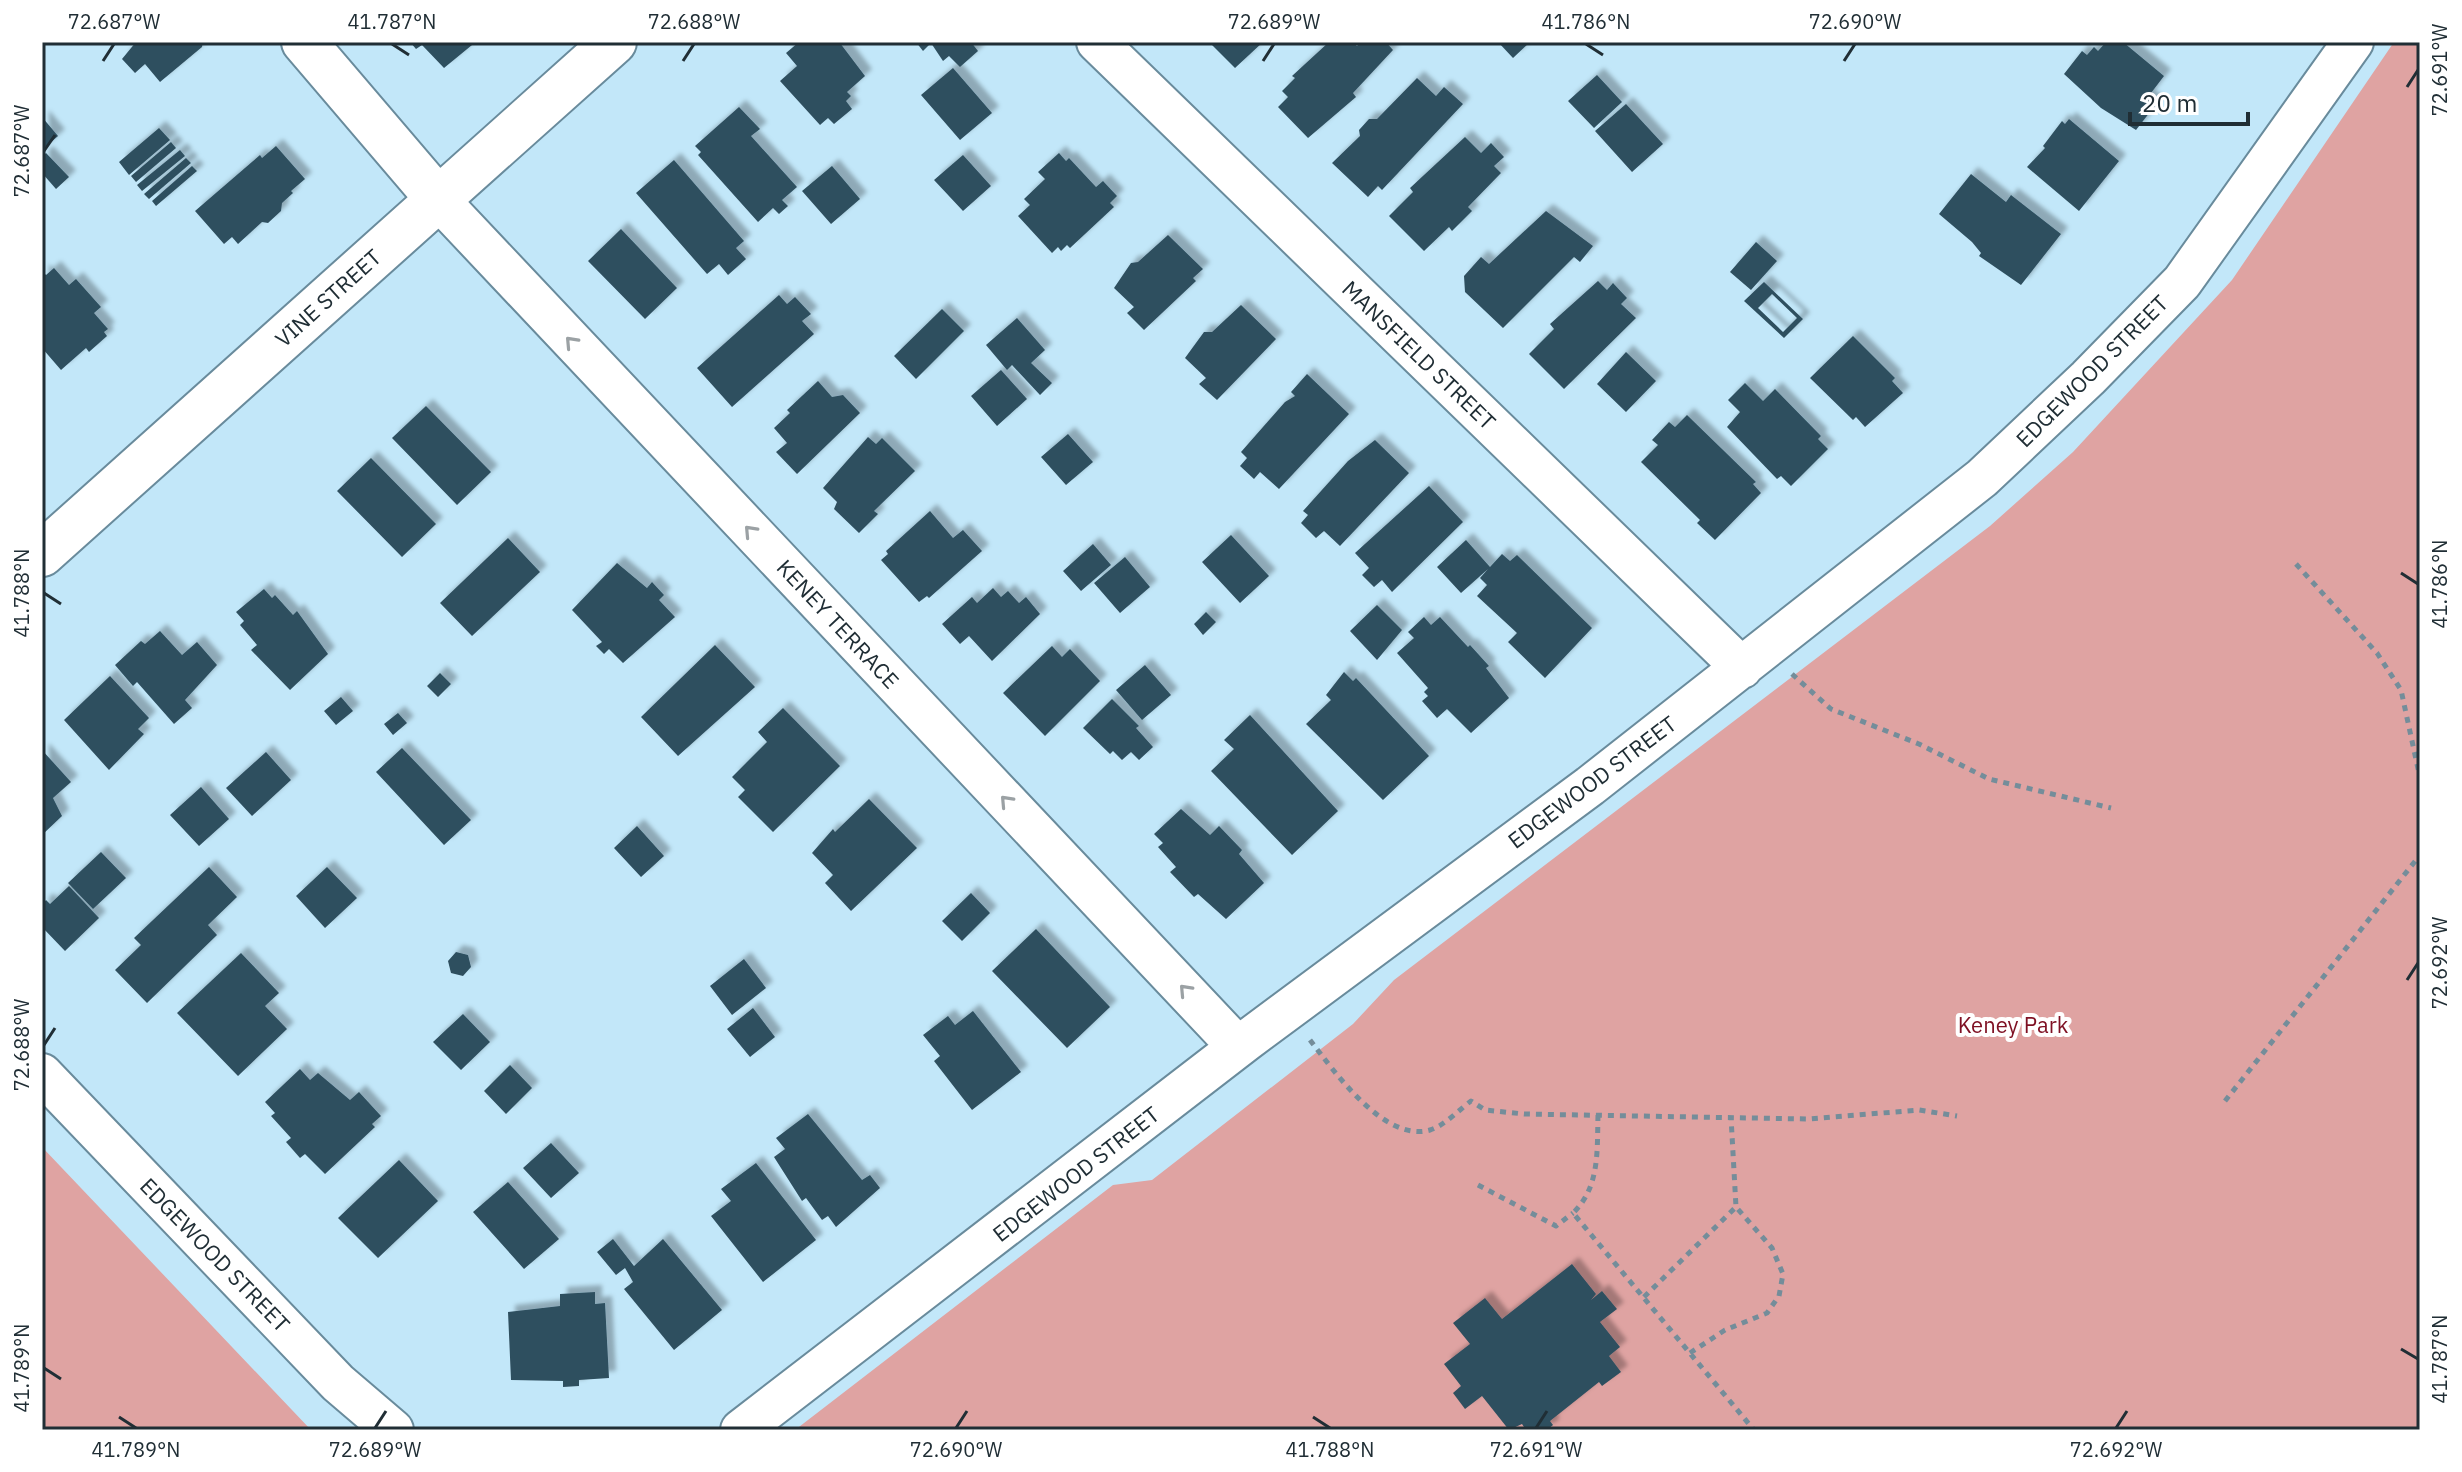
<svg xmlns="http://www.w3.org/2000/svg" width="2462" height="1472" font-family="'IBM Plex Sans',sans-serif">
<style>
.green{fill:#dfa3a2}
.building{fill:#2f4f5f;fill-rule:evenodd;filter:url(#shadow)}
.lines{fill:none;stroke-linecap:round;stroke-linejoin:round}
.minor-casing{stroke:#698b9c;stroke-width:44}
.tertiary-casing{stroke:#698b9c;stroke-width:48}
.path{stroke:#748d9a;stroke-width:5;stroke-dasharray:6 6;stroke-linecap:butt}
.minor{stroke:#fff;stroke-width:40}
.tertiary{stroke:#fff;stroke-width:44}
.oneway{stroke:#9ba1a4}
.ticks{fill:none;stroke:#202e35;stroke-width:3}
.labels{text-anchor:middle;stroke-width:8;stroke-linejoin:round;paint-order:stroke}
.street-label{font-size:22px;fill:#202e35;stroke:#fff}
.park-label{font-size:22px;fill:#7e1023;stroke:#fff}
.neatline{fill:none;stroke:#202e35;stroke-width:3}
.ticks-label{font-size:20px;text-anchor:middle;fill:#202e35}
</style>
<defs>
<filter id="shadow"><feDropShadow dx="7" dy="-7" stdDeviation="2" flood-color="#0004"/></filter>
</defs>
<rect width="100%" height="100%" fill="#c2e7f9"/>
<path class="green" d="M2394,42H2420V1430H795L1113,1185L1152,1180L1353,1024L1394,980L1990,526L2073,452L2232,280Z
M42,1147L311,1430H42Z"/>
<path class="building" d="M136,42H203L202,47L160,82L145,64L135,73L122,59Z
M410,42H469L472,45L444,68L422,45L416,49Z
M799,42L840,43L865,76L847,92L851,96L846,101L852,109L834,124L828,118L820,125L780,81L797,66L786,53Z
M916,42H971L978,51L960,67L949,56L943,61L931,43L923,51Z
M1209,42H1263L1235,68Z
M1329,42H1352L1357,46L1361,42H1386L1393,50L1353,93L1356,97L1308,138L1278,107L1288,97L1282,91L1295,78L1292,76Z
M1498,42H1530L1513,58Z
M2106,42H2123L2164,76L2148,97L2157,103L2136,130L2101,108L2064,74L2082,51L2087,55L2094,47L2098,51Z
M953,68L992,113L960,140L921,95Z
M1597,75L1622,102L1594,128L1568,101Z
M1417,78L1436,96L1444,87L1463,104L1382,190L1378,186L1368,197L1332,163L1360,136L1359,130L1369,119H1377Z
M1626,104L1663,144L1632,172L1595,131Z
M739,107L760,129L751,136L797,187L782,200L788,206L779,214L773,208L758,222L698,155L701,152L695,146Z
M42,117L58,136L42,150Z
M2069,119L2119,161L2079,211L2027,167L2045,148L2043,146L2062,121L2065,124Z
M159,128L170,140L129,175L119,162Z
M1465,137L1481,153L1491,143L1504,157L1494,166L1501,173L1468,207L1472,211L1452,231L1449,227L1424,251L1389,216L1413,192L1410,188Z
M171,142L176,148L136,182L131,176Z
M276,146L305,179L291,191L293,193L282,203L281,211L268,223L262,222L238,244L232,237L224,244L195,211L260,155L262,158Z
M180,150L185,156L142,191L137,185Z
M46,153L69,177L56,189L42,173V157Z
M1059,153L1066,161L1069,158L1096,187L1103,181L1117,196L1110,203L1114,207L1070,248L1067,245L1061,251L1058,247L1052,253L1018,216L1030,205L1024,199L1045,179L1038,172Z
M963,155L991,186L963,211L934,180Z
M186,158L191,163L149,199L144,194Z
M674,160L744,241L736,248L746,259L728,275L719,264L707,274L636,193Z
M192,166L197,171L156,206L152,201Z
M832,166L860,199L831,224L802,191Z
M1971,174L2006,202L2011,195L2061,234L2021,285L1979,256L1981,253L1972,242L1939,214Z
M1546,211L1593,246L1580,262L1574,257L1503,328L1465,292L1464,276L1481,257L1489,264Z
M621,229L677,288L645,319L588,261Z
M1168,235L1203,269L1193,278L1196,281L1144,330L1127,313L1134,307L1114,288L1131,263L1138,262Z
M1756,242L1777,261L1751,290L1730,272Z
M54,268L69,285L76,279L101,307L94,313L108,329L104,332L107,336L89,352L86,348L61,370L42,348V271L46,275Z
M1598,281L1607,290L1613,283L1627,298L1621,304L1636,318L1564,389L1529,354L1554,329L1550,324Z
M1764,282L1803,319L1784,338L1744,301ZM1772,294L1797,318L1783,332L1758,308Z
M779,295L787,304L795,297L811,314L802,321L814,334L732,407L697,368Z
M1241,305L1276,339L1217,400L1199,384L1206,378L1185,358L1204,332H1212Z
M942,309L964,331L916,379L894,356Z
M1017,318L1045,350L1031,363L1052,383L1040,395L1012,365L1007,370L986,345Z
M1853,336L1895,378L1892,381L1903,393L1865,427L1856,417L1853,420L1810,378Z
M1626,352L1656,381L1626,412L1597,384Z
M1001,370L1027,399L997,426L971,396Z
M1307,374L1349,414L1279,489L1260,472L1254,479L1240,466L1247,458L1241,452L1285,402L1295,396L1291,392Z
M818,381L832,397L843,395L860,413L797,474L776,452L787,443L774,428L790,413L787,410Z
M1745,383L1763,401L1775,389L1821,436L1818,439L1828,449L1791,486L1781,476L1777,479L1727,427L1740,412L1728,400Z
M426,406L491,472L457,505L392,438Z
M1687,415L1756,482L1753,484L1761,493L1715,540L1697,523L1700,520L1641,462L1658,445L1652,440L1669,422L1675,427Z
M1068,434L1093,462L1066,485L1041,457Z
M868,437L876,444L882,438L915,471L874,511L878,514L859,533L834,509L837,502L823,488Z
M1375,440L1409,473L1340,546L1324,531L1316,538L1301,523L1308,515L1303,511L1348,461Z
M371,458L436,524L402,557L337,491Z
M1429,486L1463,522L1392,592L1382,580L1374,587L1362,575L1369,568L1355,553Z
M930,511L953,538L963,530L982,551L929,598L927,596L919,602L881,560L888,554L886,551Z
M1231,535L1269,576L1240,603L1202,562Z
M508,538L540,572L472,636L440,603Z
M1466,540L1490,567L1502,554L1510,561L1517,555L1592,628L1545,678L1508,642L1517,633L1477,596L1487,585L1480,578L1488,569L1461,593L1437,567Z
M1093,544L1111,565L1081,591L1063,571Z
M1125,557L1150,587L1120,613L1094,583Z
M617,563L647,588L652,582L664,595L659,600L675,617L623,663L609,649L604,654L596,646L602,642L572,610Z
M993,588L1001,597L1008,591L1019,603L1026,597L1040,614L992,661L969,636L960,644L942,624L972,597L977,603Z
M264,589L272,598L275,595L293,615L297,611L328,654L290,690L251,650L257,645L240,625L244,621L236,612Z
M1377,605L1402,630L1377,660L1350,631Z
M1206,612L1216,622L1203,635L1194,624Z
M1424,617L1431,625L1440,617L1468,647L1470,645L1489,666L1486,668L1509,698L1471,733L1447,709L1437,718L1422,701L1428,696L1424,692L1428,688L1397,653L1414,638L1408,632Z
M160,631L182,655L197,642L217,665L185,700L192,708L174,724L137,682L133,686L115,665L141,641L145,644Z
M715,645L755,687L678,756L641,717Z
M1052,646L1062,657L1070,649L1100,681L1045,736L1003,693Z
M1145,665L1171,695L1142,720L1116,690Z
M1344,672L1353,681L1356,678L1429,756L1383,800L1306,724L1331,700L1326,695Z
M440,673L451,684L438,697L427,686Z
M110,676L149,718L138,729L144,734L109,770L64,720Z
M341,697L353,711L336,725L324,711Z
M1112,699L1139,726L1136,728L1153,747L1139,760L1131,752L1122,760L1113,751L1110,754L1083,728Z
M783,708L840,766L773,832L738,797L745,790L732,777L767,742L758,732Z
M398,713L407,723L393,735L384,724Z
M1250,715L1338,811L1292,855L1211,771L1234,749L1224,740Z
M402,748L471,820L444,845L376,772Z
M42,750L71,782L53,798L62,816L42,835Z
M266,752L291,780L252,816L226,788Z
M201,787L229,819L199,846L170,815Z
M869,799L917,848L851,911L825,883L833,875L812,853L833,829L835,832Z
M1181,809L1210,835L1219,826L1242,850L1239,854L1264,883L1226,919L1198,894L1194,897L1170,872L1176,867L1158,847L1163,843L1154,834Z
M637,826L664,856L641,877L614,848Z
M101,852L126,878L93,909L68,883Z
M209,867L237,897L208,925L217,935L147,1003L115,970L141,945L134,938Z
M327,867L357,898L325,928L296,896Z
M69,886L99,918L65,951L42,927V905L46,900L50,904Z
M971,893L990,913L962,941L942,921Z
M1036,929L1110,1007L1067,1048L992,971Z
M456,952L468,955L471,967L463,976L451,973L448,961Z
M241,953L279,993L265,1006L287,1029L238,1076L177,1013Z
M744,959L766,988L732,1015L710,986Z
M753,1008L775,1037L750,1057L727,1029Z
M973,1011L1021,1072L972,1110L934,1061L940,1056L923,1035L948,1016L955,1025Z
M463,1014L490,1042L461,1070L433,1042Z
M510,1065L532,1088L506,1114L484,1091Z
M300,1069L310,1080L318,1073L350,1100L359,1092L381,1116L372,1124L375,1127L325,1174L305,1154L300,1158L286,1142L291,1138L271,1116L275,1113L265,1102Z
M808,1114L862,1180L870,1175L880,1188L836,1227L828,1216L822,1220L806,1198L802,1201L774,1157L785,1149L776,1138Z
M551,1143L579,1173L551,1198L523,1168Z
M399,1160L438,1201L378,1258L338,1218Z
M756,1163L816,1240L763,1282L711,1216L731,1201L721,1189Z
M508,1182L559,1239L524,1269L473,1212Z
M613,1239L634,1266L663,1239L722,1310L674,1350L624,1289L633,1282L625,1268L616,1275L597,1252Z
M1572,1264L1596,1294L1591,1300L1602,1291L1617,1309L1600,1322L1620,1347L1609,1356L1621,1372L1602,1386L1599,1382L1550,1421L1553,1425L1547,1430H1526L1522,1424L1509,1430L1482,1396L1465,1409L1453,1393L1461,1386L1444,1364L1470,1344L1453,1323L1485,1298L1502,1319Z
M595,1292V1304L605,1303L609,1378L579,1380V1386L563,1387V1381L511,1380L508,1312L560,1306V1294Z"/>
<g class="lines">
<g class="minor-casing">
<path id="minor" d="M1097,42L1742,668
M438,199L1238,1047
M42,1074L338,1383L393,1430
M741,1430L1246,1041L1590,786L1982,478L2088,378L2182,282L2353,42"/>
</g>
<g class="tertiary-casing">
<path id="tertiary" d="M304,42L438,199
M42,554L614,42"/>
</g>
<path class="path" d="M2296,564L2377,653L2401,690L2420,778
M1792,674L1831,709L1919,744L1989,779L2111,808
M1310,1040C1334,1071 1384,1143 1430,1130C1444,1126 1460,1109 1471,1101L1485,1110L1524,1114L1808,1119L1919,1110L1957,1116
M2225,1101L2420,855
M1598,1115C1597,1151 1600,1187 1573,1213L1754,1430
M1478,1185L1556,1226L1573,1213
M1644,1297L1736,1207
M1690,1353L1725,1330L1767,1313L1779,1296L1783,1274L1772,1248L1736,1207L1731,1117"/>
<use href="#minor" class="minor"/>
<use href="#tertiary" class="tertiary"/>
</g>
<defs><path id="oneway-chevron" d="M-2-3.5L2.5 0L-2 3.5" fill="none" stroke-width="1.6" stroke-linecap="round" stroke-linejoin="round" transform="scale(2)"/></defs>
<g class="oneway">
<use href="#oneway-chevron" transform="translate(571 342) rotate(-133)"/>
<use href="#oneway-chevron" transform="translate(750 531) rotate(-133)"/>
<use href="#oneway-chevron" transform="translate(1006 801) rotate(-133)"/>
<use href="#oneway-chevron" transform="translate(1185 990) rotate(-133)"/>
</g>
<path class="ticks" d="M392,44L409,55M1586,44L1603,55M103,61L114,44M683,61L694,44M1263,61L1274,44M1844,61L1855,44M2407,87L2418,70M44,151L55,135M2401,573L2418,584M44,593L61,604M2407,980L2418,963M44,1045L55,1028M2401,1349L2418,1359M44,1368L61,1379M119,1417L136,1428M1313,1417L1330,1428M375,1428L386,1411M956,1428L967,1411M1536,1428L1547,1411M2116,1428L2127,1411"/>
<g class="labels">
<g class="street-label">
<text transform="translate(328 298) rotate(-42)" y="8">VINE STREET</text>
<text transform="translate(1419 355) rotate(44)" y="8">MANSFIELD STREET</text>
<text transform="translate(2092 371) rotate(-45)" y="8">EDGEWOOD STREET</text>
<text transform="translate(838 624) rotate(47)" y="8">KENEY TERRACE</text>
<text transform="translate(1592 782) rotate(-37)" y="8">EDGEWOOD STREET</text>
<text transform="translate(1076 1174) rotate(-38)" y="8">EDGEWOOD STREET</text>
<text transform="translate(215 1255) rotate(46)" y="8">EDGEWOOD STREET</text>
</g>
<g class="park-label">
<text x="2013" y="1033">Keney Park</text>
</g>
</g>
<rect width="2462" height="1472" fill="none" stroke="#ffffff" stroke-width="88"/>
<path d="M2130 112v12h118v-12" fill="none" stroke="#202e35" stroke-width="4"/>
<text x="2142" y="112" font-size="24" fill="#202e35" stroke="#ffffff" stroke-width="6" paint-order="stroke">20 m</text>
<rect x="44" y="44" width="2374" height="1384" class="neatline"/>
<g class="ticks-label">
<text x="114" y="29">72.687°W</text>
<text x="392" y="29">41.787°N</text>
<text x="694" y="29">72.688°W</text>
<text x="1274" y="29">72.689°W</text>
<text x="1586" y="29">41.786°N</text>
<text x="1855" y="29">72.690°W</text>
<text transform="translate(2440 70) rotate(-90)" y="7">72.691°W</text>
<text transform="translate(22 151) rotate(-90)" y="7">72.687°W</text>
<text transform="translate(2440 584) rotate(-90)" y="7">41.786°N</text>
<text transform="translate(22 593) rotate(-90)" y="7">41.788°N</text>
<text transform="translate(2440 963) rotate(-90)" y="7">72.692°W</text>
<text transform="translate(22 1045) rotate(-90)" y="7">72.688°W</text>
<text transform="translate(2440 1359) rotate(-90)" y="7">41.787°N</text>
<text transform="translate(22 1368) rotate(-90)" y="7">41.789°N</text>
<text x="136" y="1457">41.789°N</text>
<text x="375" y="1457">72.689°W</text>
<text x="956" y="1457">72.690°W</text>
<text x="1330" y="1457">41.788°N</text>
<text x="1536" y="1457">72.691°W</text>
<text x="2116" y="1457">72.692°W</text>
</g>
</svg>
